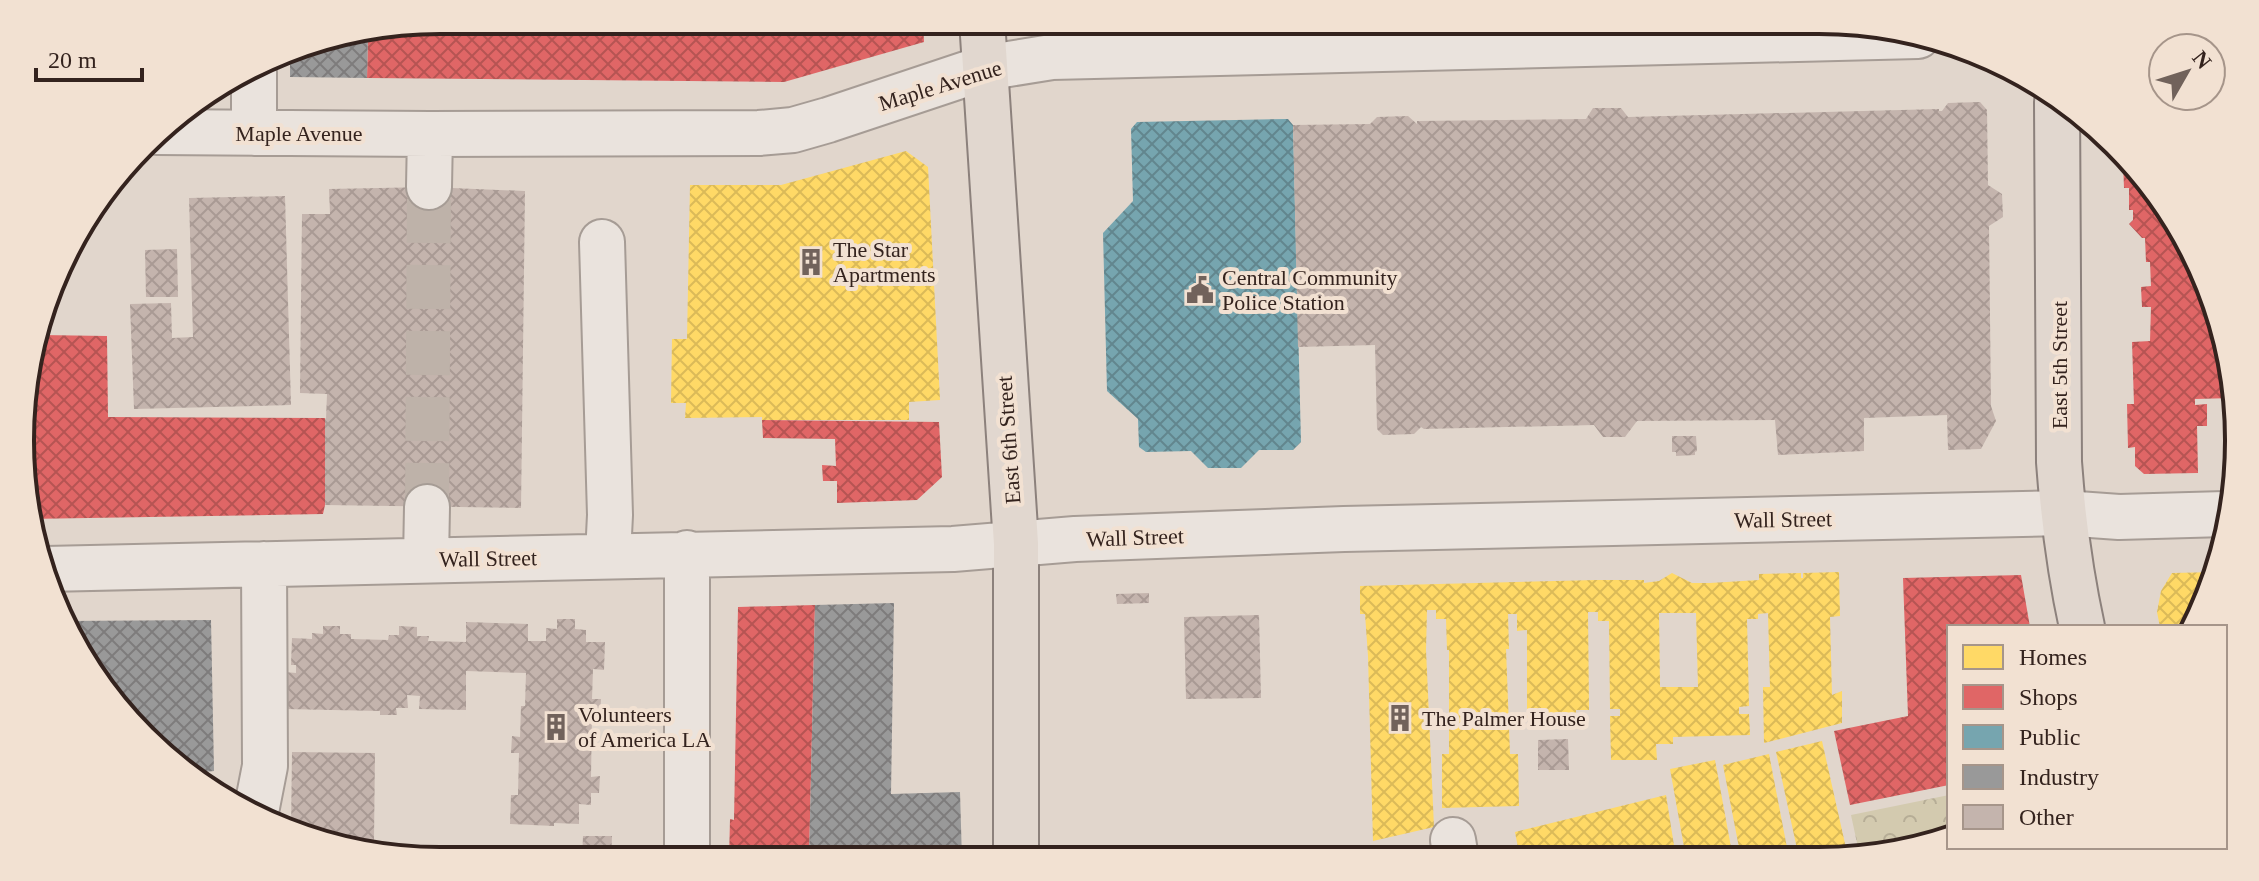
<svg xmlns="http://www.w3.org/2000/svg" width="2259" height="881" font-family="Georgia,serif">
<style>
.forest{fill:url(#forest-crowns)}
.homes{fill:url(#homes-cross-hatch);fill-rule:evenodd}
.shops{fill:url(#shops-cross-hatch)}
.public{fill:url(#public-cross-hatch)}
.industry{fill:url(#industry-cross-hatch)}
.building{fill:url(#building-cross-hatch)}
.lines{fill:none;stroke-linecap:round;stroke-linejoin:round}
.minor-tunnel{stroke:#beb2a9;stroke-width:44;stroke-dasharray:44 22;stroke-linecap:butt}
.minor-casing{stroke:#a69c95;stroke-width:48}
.major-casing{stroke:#8c817c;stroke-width:48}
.minor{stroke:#eae3dd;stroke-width:44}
.major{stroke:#e1d7cf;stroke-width:44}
.labels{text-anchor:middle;stroke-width:8;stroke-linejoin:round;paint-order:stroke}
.street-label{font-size:22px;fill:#34231e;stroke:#f2e1d2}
.poi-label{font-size:22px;fill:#34231e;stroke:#f2e1d2;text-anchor:start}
.rim{fill:none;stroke:#34231e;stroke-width:4}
</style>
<defs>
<pattern id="forest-crowns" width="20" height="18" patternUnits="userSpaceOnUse" patternTransform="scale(2)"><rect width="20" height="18" fill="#d3caaf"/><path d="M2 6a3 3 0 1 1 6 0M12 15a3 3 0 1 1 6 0" fill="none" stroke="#b6ad96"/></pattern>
<pattern id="homes-cross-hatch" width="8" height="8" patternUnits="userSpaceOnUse" patternTransform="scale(2)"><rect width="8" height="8" fill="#ffd966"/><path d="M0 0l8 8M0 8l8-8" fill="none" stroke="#dbba58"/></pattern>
<pattern id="shops-cross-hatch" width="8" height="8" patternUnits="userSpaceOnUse" patternTransform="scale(2)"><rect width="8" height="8" fill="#e06666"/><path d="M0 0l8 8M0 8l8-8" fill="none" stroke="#b65453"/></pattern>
<pattern id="public-cross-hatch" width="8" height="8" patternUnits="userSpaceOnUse" patternTransform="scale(2)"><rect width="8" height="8" fill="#76a5af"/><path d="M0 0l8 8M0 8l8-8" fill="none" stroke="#62868e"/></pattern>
<pattern id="industry-cross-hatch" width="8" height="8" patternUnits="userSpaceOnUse" patternTransform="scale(2)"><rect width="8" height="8" fill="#999"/><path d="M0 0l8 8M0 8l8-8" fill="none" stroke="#7e7c7c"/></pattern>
<pattern id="building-cross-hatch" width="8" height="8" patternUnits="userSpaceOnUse" patternTransform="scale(2)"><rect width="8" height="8" fill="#c4b4ad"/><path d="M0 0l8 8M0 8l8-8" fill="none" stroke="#a99a94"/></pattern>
</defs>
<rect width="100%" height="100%" fill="#e1d6cc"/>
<path class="forest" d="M1949,795V837L1874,857H1860L1851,815Z"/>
<path class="homes" d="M906,151L928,167L940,400L909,402V420H762V417L685,418L686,403H671L672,339H687L690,185H781Z
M1839,572L1840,616L1830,617L1832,695L1842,691V723L1764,743L1763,687H1770L1768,613L1758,614V619H1747L1749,706L1739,707V714H1749L1750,735L1673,737V744H1656L1657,760H1611L1610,716H1620V709H1610L1609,621H1598V612H1588L1589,710H1576V722L1554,723V718H1527V630L1517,631V614H1508L1509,649H1506L1510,754H1518L1519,806L1442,808V754H1449V650H1447L1446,619H1436V610H1427L1426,650L1434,827L1373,841L1368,656L1365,614H1360V586L1596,580H1644V583L1659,581L1672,573L1692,583H1710L1759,580V574L1801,573V578H1803V573ZM1659,613H1696L1698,687H1660Z
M2217,572L2191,627H2160L2157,612L2161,591L2172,573Z
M1822,741L1848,857L1799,858L1776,752Z
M1769,754L1789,858H1741L1723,765Z
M1715,760L1733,858H1686L1670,769Z
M1666,795L1676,858H1520L1515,832Z"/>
<path class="shops" d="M441,20H923L924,42L784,82L367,78L368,32Z
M2123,161L2195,254L2234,398L2195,399V405L2207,404V426H2197L2198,473L2144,474L2135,466V447L2128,448L2127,404H2134L2132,342L2150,341L2151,307H2142L2141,287L2151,286L2150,262H2146L2145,238H2142L2129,224L2133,220V210H2129V188H2124Z
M41,335L107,336L108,417L325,418V505L323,514L28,519L24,385Z
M762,420L939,422L942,477L917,500L837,503V481H823L822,465L836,466L835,439L763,438Z
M2021,575L2030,627H1949V785L1850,805L1834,731L1908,716L1903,578Z
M815,605L809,860H729L730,819L734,820L738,607Z"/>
<path class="public" d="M1288,119L1293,125L1301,442L1293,450H1259L1241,468H1208L1191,451L1146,452L1139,447L1138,419L1107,391L1103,233L1133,201L1131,129L1137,122Z"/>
<path class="industry" d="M368,32L367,78L290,77V51L305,42Z
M894,603L891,794L960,792L962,860H809L815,605Z
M211,620L214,771L185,774L77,651L65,621Z"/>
<path class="building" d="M1980,102L1987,110L1988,185L2002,194L2003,217L1989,226L1991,406L1996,421L1981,449L1948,450L1947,415L1864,418V451L1778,455L1775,420L1637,421L1625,437H1603L1594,425L1424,429L1421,427L1414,434L1383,435L1377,429L1375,345L1298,347L1293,125L1370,124L1377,117L1408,116L1417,124V121L1586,119L1593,108H1621L1628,117L1939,109V111H1942L1948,103Z
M429,187L525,191L521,508L325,505V418L326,419L327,394L300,393L302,214H330L329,189Z
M285,196L291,405L134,409L130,304L171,303L172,338L193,337L189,198Z
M177,249L178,297H146L145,250Z
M1672,436H1696L1697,451L1695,452V455L1676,456V452H1672Z
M1149,593V603L1117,604L1116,594Z
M1259,615L1261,698L1186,699L1184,617Z
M557,619H575V629L586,630V642H605L604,670L593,669L592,699H601L600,717L592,716L591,777L600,776L599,793H591V805L579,804V824L554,823V826L510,824L511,795H518L519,753H511L512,736L520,737L521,706H525L526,673L466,671V710L419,709L420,696L407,695L408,708H396L397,715H380V711L284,709L285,672L296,673V665H291L292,638L312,639V633L323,634V626H340V634H351V639L388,640L389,635H399V626L417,627V636H429L428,641L466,642V622L528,624V641H546V628L557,629Z
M1568,739L1569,770H1538V740Z
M292,752L375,753L374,840L336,839V844L306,839L291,831Z
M583,836H612L611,861H582Z"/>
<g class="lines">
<path class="minor-tunnel" d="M427,507L429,187"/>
<g class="minor-casing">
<path id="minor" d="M157,132L430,134L759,133L793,130L828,120L984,68L1052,57L1918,36
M254,133V72
M429,187L430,134
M602,242L610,515L608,555
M426,560L427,507
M46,569L953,549L1075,539L1344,529L2063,513L2119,517L2225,514
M256,812L265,766L264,564
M1453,840L1456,858
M687,860V553"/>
</g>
<g class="major-casing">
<path id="major" d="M982,20L1016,544V860
M2057,102L2059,462C2063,517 2070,572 2082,627"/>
</g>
<use href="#minor" class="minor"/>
<use href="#major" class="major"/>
</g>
<defs>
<g id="building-bare" transform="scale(2.16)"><path d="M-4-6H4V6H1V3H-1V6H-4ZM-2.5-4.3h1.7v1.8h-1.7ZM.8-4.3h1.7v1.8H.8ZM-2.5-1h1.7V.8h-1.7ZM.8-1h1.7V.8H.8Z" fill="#71625b" stroke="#f2e1d2" stroke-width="2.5" paint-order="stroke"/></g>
<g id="civic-bare" transform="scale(2.16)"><path d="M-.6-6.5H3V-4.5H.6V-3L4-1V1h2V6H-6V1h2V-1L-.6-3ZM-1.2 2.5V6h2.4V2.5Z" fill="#71625b" stroke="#f2e1d2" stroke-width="2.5" paint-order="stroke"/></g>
</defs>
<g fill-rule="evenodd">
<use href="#building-bare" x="811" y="262"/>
<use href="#civic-bare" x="1200" y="290"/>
<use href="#building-bare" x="1400" y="718"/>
<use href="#building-bare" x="556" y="727"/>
</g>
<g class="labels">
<g class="street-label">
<text transform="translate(940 85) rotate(-17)" y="8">Maple Avenue</text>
<text x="299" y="141">Maple Avenue</text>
<text transform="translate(2059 365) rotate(-90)" y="8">East 5th Street</text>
<text transform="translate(1008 440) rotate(-94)" y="8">East 6th Street</text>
<text transform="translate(1783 519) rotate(-1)" y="8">Wall Street</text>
<text transform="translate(1135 537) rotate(-2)" y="8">Wall Street</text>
<text transform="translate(488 558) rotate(-1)" y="8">Wall Street</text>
</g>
<g class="poi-label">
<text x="833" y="257">The Star<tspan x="833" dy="25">Apartments</tspan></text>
<text x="1222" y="285">Central Community<tspan x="1222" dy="25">Police Station</tspan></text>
<text x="578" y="722">Volunteers<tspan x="578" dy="25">of America LA</tspan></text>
<text x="1422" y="726">The Palmer House</text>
</g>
</g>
<path d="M0 0H2259V881H0ZM440 34H1819A406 406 0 0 1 2225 440V441A406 406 0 0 1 1819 847H440A406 406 0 0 1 34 441V440A406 406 0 0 1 440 34Z" fill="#f2e1d2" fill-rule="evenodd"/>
<path class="rim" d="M440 34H1819A406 406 0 0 1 2225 440V441A406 406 0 0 1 1819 847H440A406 406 0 0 1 34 441V440A406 406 0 0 1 440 34Z"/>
<rect x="1947" y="625" width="280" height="224" fill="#f2e1d2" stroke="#a6958a" stroke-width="2"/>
<rect x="1963" y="645" width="40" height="24" fill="#ffd966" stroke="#a6958a" stroke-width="2"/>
<text x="2019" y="665" font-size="24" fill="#34231e">Homes</text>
<rect x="1963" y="685" width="40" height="24" fill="#e06666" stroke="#a6958a" stroke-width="2"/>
<text x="2019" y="705" font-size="24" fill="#34231e">Shops</text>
<rect x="1963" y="725" width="40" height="24" fill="#76a5af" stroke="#a6958a" stroke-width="2"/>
<text x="2019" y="745" font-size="24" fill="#34231e">Public</text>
<rect x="1963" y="765" width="40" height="24" fill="#999999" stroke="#a6958a" stroke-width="2"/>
<text x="2019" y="785" font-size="24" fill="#34231e">Industry</text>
<rect x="1963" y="805" width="40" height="24" fill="#c4b4ad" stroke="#a6958a" stroke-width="2"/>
<text x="2019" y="825" font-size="24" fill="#34231e">Other</text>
<g transform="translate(2187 72) rotate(51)"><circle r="38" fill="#f2e1d2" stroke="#a6958a" stroke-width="2"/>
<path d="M0-6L14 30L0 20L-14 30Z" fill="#71625b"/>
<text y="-12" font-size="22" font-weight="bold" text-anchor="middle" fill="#34231e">N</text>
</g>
<path d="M36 68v12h106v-12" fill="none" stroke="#34231e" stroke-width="4"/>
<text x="48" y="68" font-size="24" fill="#34231e" stroke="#f2e1d2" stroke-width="6" paint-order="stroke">20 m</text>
</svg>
